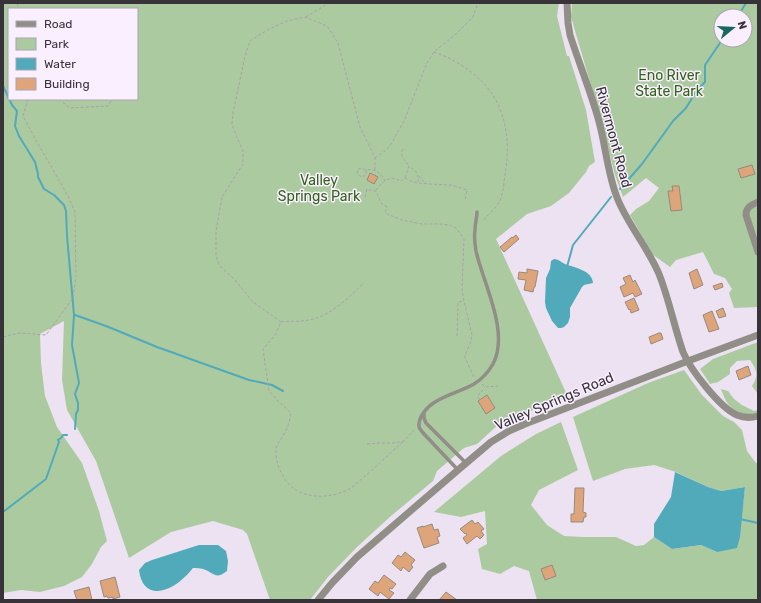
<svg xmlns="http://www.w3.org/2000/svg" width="761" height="603" font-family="Rubik,sans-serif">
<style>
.green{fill:#accaa0;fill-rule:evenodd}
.water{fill:#51aaba}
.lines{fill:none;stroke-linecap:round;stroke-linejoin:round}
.stream{stroke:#51aaba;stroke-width:2}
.building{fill:#dea57b;stroke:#97897f}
.path{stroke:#a8a1ac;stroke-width:1;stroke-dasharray:3 2;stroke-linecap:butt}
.lane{stroke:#908e87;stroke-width:3.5}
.street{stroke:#908e87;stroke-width:7}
.labels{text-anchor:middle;stroke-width:3;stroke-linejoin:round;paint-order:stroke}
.park-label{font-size:14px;fill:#326318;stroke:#f9effe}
.street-label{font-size:14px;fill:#373339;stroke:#f9effe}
</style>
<rect width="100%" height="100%" fill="#ece2f1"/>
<path class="green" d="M3,3H559L557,16L567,56H569L586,110L595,162L589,166L586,172L569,193L551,206L527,214L496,239L568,397L507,420L499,424L477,444L464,448L437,471L433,481L391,516L357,547L328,577L310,600H270L247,534L243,530L213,521L171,532L129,558L96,461L67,410L62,380L64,321L40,334L41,363L45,396L57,427L82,463L99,511L107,541L101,547L92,564L82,577L64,586L40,592L21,590L3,593ZM9,9H137V99H9Z
M572,3H758V307L734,308L729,293L732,289L725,278L714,274L703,252L676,260L670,267L652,254L630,215L636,209L649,201L659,188L646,178L623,197L615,175L602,123L571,17ZM721,16H745V40H721Z
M758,342V394L752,386C759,375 757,370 750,360L737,361L730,368V374L718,382L710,384L700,369L713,359Z
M684,370L702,395L723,416L734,422L742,430L747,451L756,463H758V600H537L529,571L514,566L500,574L482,569L478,549L487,544L485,511L461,517L434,512L501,456L536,434L561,422L578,470L539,490L531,505L547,525L564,536L583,537H616L636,546L644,545L654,537L672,549L701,545L717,552L743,505L745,487L721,491L708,487L676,472L654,465L625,469L593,481L573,417L648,383Z
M721,389L728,391L734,399L742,405L754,411L758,410V414C747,416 735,413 728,404C725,400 723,394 721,389Z"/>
<path class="water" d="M554,259C558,259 561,262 565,264C575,268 592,270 593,283L584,285L582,287L570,308V317L568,323L564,327L561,328H558L552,321L546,308L545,302L546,278L550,269L551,261Z
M675,472L708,487L721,491L745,487L740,537L737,548L717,552L701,545L672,549L654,537V524L671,497Z
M199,545H218L226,551L228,561L227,571C215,580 215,573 203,569C200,568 197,568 193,568C189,573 184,578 179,582C162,595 142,596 139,570L145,563L152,560Z"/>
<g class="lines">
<path class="stream" d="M738,16L746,3
M3,86L12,105L17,111L15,126L19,136L35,162L38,174V177L44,189L54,195L64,205L66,211L67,236L74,315L72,345L79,383L75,394L78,403V410L76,414L75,429
M620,189L642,164L673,121L686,108L697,90L705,82V65L722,40
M567,267L573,245L611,197
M75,315L106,326L157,347L249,380L272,385L283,391
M3,512L46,479L59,442L58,440L61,438L63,435H67
M740,519L758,523"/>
</g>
<path class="building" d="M752,165L755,174L741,178L738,169Z
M370,173L378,177L374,184L367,180Z
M672,186H679L682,210L671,211L668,191H673Z
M516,235L519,239L504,252L500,247L512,237V238Z
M527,269L538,271L535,287H534L533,292L524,290L526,280L518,279L519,272L527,273Z
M697,269L703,285L694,289L689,273Z
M630,275L633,282L635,280L642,294L635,297L633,293L624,297L620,287L626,284L623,278Z
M722,283L723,287L715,290L713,286Z
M634,298L639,310L631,313L630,309L629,310L625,302Z
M723,308L726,316L719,318L716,311Z
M712,311L719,329L709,332L703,315Z
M659,333H661L663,339L651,344L649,337Z
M748,366L751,375L739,380L736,371Z
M487,395L495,408L486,414L478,401Z
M575,488H584L583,512L586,513V517H584L583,522H571V514H574Z
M472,520L475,524L478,522L484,529L481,531L484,535L480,539L477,536L467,544L463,538L467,535L466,533L465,534L460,529Z
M432,524L434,530L438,529L440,536L437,537L439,543L424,548L417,528L423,526V527Z
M405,552L415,560L411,565L413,567L409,572L403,567L401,571L392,563L398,555L401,557Z
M552,565L556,576L545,580L541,569Z
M384,575L396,584L392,589L390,588L389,590L394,593L389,599L380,592L378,596L369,589L375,581L378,583Z
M115,577L120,597L113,599V597L108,598L107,596L104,597L100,581Z
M89,587L92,600H77L74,591Z
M446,592L457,600H439Z"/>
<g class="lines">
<path class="path" d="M17,3L19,9
M306,17L329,3
M434,52C441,55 448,57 454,61C497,84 512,120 506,168C504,178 504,191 500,201C496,208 488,215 482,221
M59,99L70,108L108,106L112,99
M403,149C399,156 405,160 409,166
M375,158L385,151L390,146L404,121L427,63L434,52L456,34L473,17L478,3
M366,170C367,174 365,176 362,177L358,175L357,173L358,169L362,168L366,170C376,168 380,173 385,181
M375,170V158L368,143L360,127L338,43L327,26L305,17L287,21L269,29L250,41L245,56L233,113L232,124L236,135L243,151V164L222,197L216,231V256L219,265L235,280L253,302L281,322L275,335L263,349L269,391L277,400L291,413C290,421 287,429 283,436C280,441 277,444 276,450C275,463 283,480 293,488C309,500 334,498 351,488C355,485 359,481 363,478C377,466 390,453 404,441
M419,176L426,184
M405,178L411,181L418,183L430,184L451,185L467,190L465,200
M376,190C381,184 387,176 396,179C398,180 400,181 402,181L405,178L409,166C416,171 419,174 418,182
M365,197L367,189L373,191H376L381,203L387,207L385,212L387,214L402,220L422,224H440L449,225L456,228L464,239L462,290L464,301L472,335L470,344L465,355V358L472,373L475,378
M281,322C291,321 303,322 313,319C333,314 349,297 364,283
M457,336L458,302L463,301
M3,337L19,333L46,335L73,298L76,276L75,212L68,196L37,142L23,116L28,99
M482,384L485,387L498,386
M480,400L478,397L479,394L485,388
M367,444L380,443H394L404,441L414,430"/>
<path class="lane" d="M424,413V418L426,423L466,463
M458,470L424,434C422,431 419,429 419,426C418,417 428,406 435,402C448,394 462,391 474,384C482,379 489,371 493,364C510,332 483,283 476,251C475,245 474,236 475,230C475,223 477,218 477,212"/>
<path class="street" d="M567,3L568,23L570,35C579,63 590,90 598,118C606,145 607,174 618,200C629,226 648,248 659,274C669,299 674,326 683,352C690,369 720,408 737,415C744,418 751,418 758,416
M758,202C751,205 746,207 746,215L758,252
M318,600L332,583L357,557L458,470L491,442L509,431L525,424L688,361L758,335
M410,600L430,574L443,566"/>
</g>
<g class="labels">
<g class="park-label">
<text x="669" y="80">Eno River<tspan x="669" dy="16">State Park</tspan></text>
<text x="319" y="185">Valley<tspan x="319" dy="16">Springs Park</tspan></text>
</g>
<g class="street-label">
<text transform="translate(614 137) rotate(75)" y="5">Rivermont Road</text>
<text transform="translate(554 401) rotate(-23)" y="5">Valley Springs Road</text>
</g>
</g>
<rect width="761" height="603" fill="none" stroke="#373339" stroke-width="8"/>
<rect x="8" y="8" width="130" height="92" fill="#f9effe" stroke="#aba4af"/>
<rect x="16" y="21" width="20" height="6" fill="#908e87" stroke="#aba4af"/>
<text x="44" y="28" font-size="12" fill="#373339">Road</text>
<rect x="16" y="38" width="20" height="12" fill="#accaa0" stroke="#aba4af"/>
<text x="44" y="48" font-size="12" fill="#373339">Park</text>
<rect x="16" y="58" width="20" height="12" fill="#51aaba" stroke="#aba4af"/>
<text x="44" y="68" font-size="12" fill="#373339">Water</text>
<rect x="16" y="78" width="20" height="12" fill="#dea57b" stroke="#aba4af"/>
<text x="44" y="88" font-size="12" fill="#373339">Building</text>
<g transform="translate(733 28) rotate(72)"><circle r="19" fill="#f9effe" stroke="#aba4af"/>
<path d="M0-3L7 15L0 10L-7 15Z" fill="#1b6660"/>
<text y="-6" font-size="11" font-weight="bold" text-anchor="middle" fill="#373339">N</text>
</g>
</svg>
